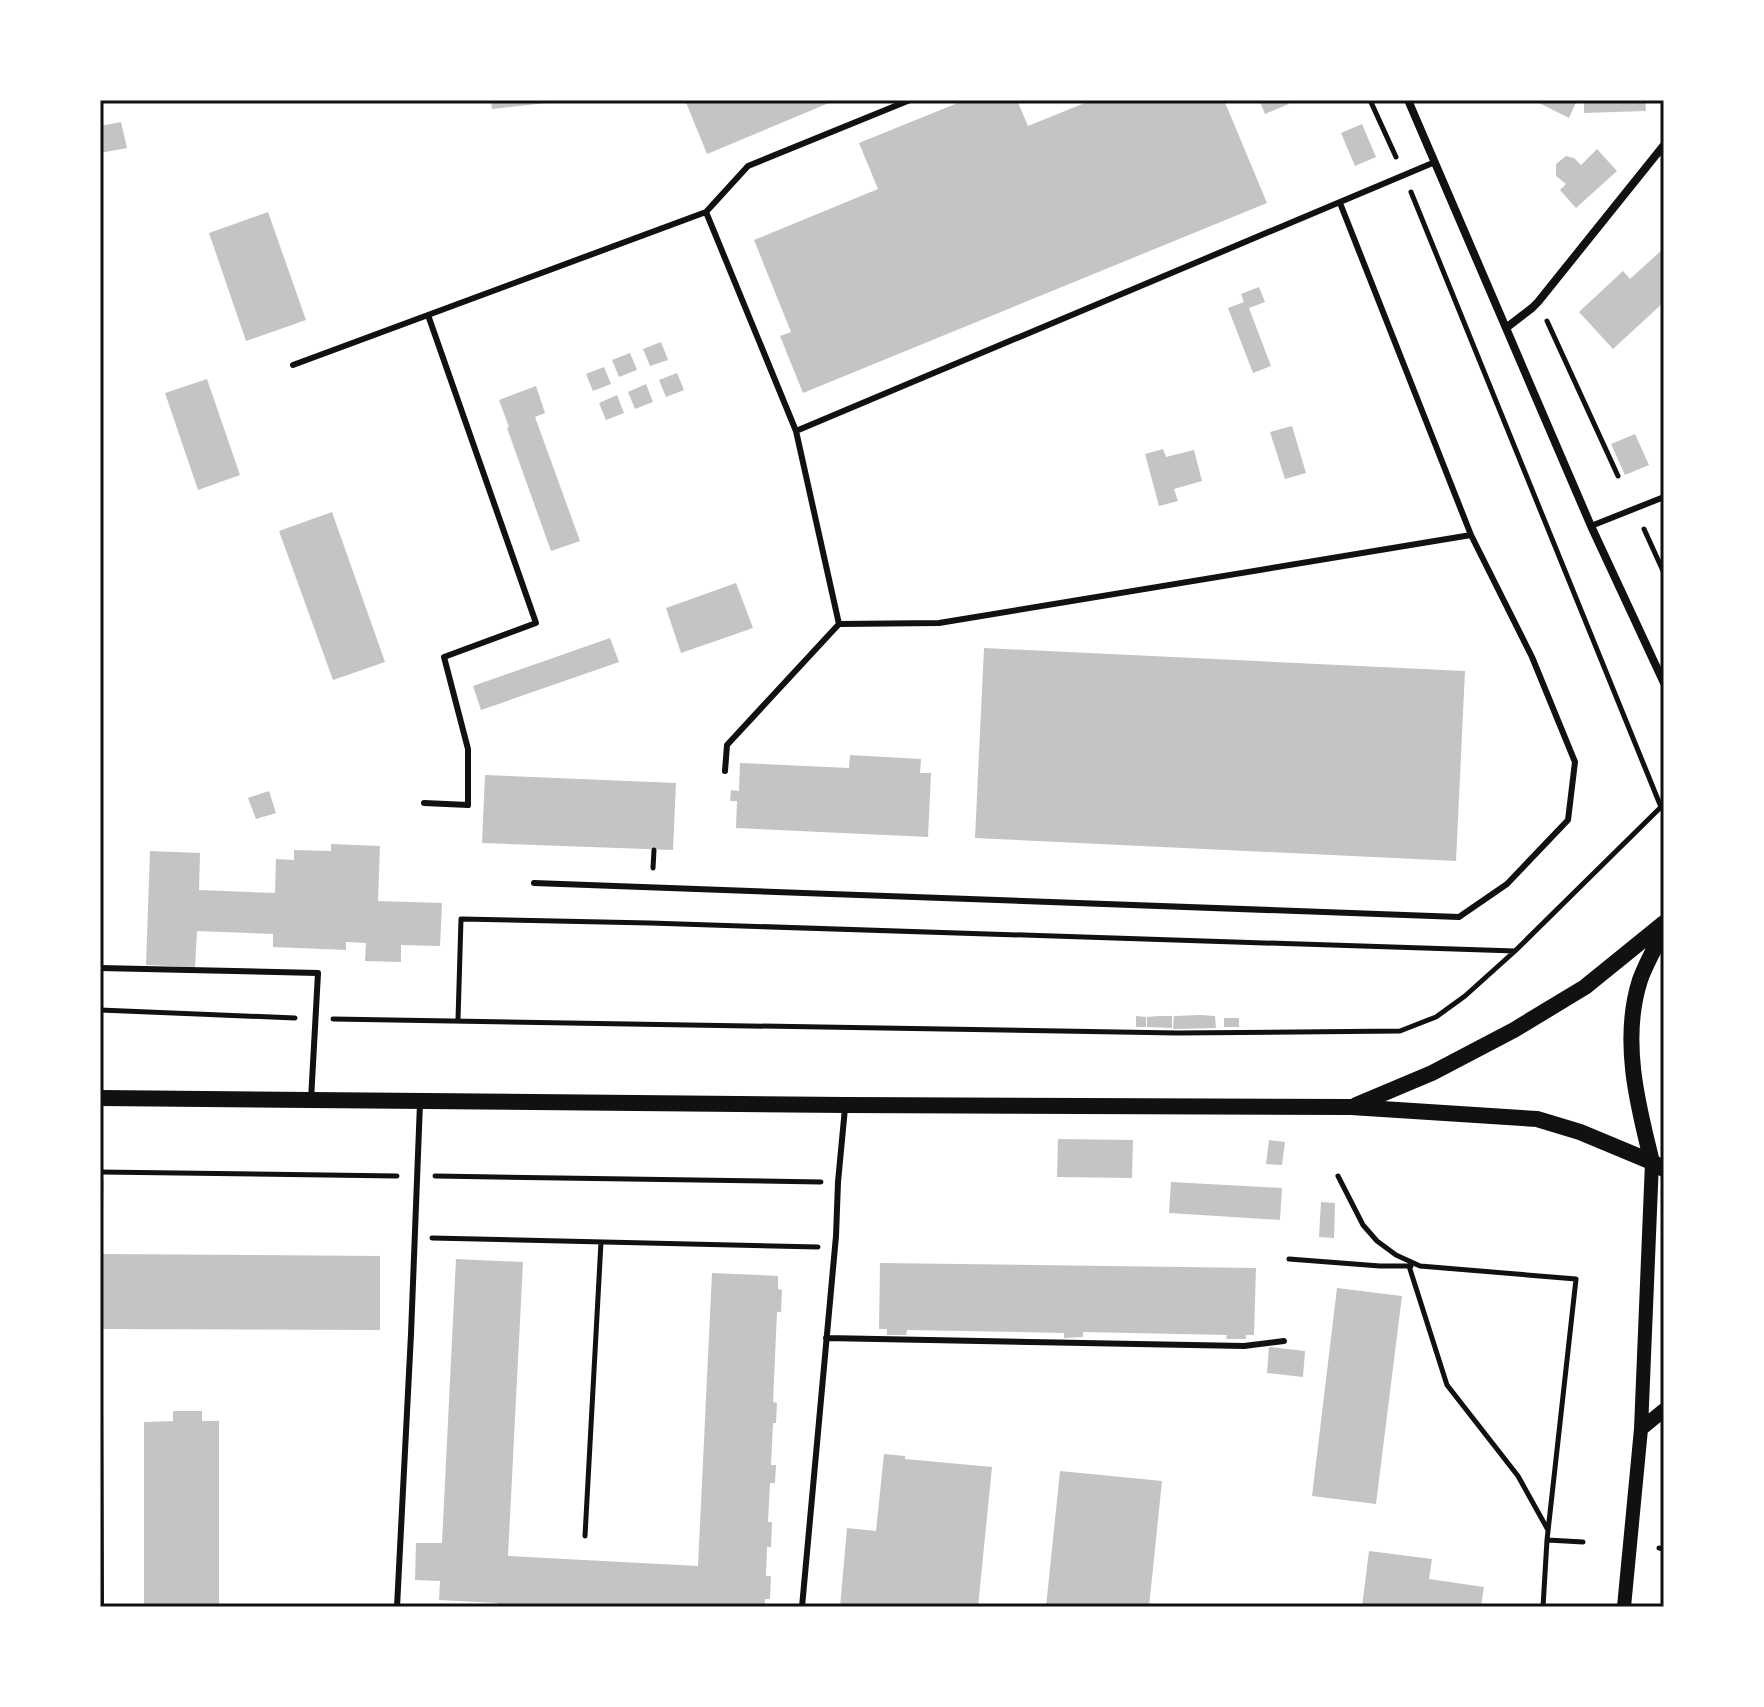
<svg xmlns="http://www.w3.org/2000/svg" width="1764" height="1707" font-family="Arial,sans-serif">
<style>
.building{fill:#c4c4c4}
.lines{fill:none;stroke-linecap:round;stroke-linejoin:round}
.path{stroke:#111;stroke-width:5}
.service{stroke:#111;stroke-width:6}
.minor{stroke:#111;stroke-width:8}
.tertiary{stroke:#111;stroke-width:14}
.secondary{stroke:#111;stroke-width:16}
.neatline{fill:none;stroke:#111;stroke-width:3}
</style>
<rect width="100%" height="100%" fill="#fff"/>
<path class="building" d="M491,100H554L555,102L492,109Z
M685,100H836L707,154Z
M965,100H1017L1028,126L1092,100H1224L1267,203L803,393L780,336L791,332L754,240L878,189L859,143Z
M1259,100H1287L1289,104L1265,114Z
M1541,100H1577L1569,118L1539,103Z
M1584,100H1645L1646,111L1584,113Z
M121,122L127,148L100,153V126Z
M1362,124L1376,157L1355,166L1341,133Z
M1597,149L1617,171L1576,208L1560,190L1566,184L1556,176V164L1566,156L1574,158L1581,165Z
M268,212L306,320L246,341L209,233Z
M1664,248V302L1613,349L1579,312L1623,271L1630,279Z
M1259,287L1265,302L1249,308L1271,366L1253,373L1228,308L1244,302L1241,294Z
M661,342L668,360L650,366L643,349Z
M630,353L637,370L619,377L612,360Z
M604,367L611,384L593,391L586,374Z
M677,373L684,390L666,397L659,380Z
M207,379L240,475L198,490L165,393Z
M646,384L653,402L635,409L628,392Z
M536,386L545,413L535,417L580,541L551,551L507,428L509,427L499,400Z
M617,395L624,413L606,420L599,403Z
M1292,426L1306,473L1285,479L1270,432Z
M1635,434L1649,465L1625,475L1611,444Z
M1163,449L1166,457L1194,450L1202,481L1174,489L1178,501L1159,506L1145,454Z
M332,512L385,662L333,680L279,531Z
M736,583L753,628L681,653L666,608Z
M610,638L619,662L481,710L473,686Z
M984,648L1465,671L1456,861L975,838Z
M850,755L921,759L920,773H931L928,837L736,828L737,801H730L731,790L739,791L740,763L849,768Z
M485,775L676,783L673,850L482,843Z
M269,791L276,813L256,819L248,798Z
M331,844L380,846L378,901L442,903L440,946L401,945V962L365,961L366,943L346,942V950L273,947V934L197,931L195,967L146,965L150,851L200,853L199,890L275,893L276,859L294,860V850L331,851Z
M1201,1015L1215,1016L1216,1028L1173,1029L1174,1016Z
M1136,1016L1146,1017V1027H1136Z
M1159,1016H1172V1028L1147,1027V1017Z
M1224,1018H1239V1027H1224Z
M1058,1139L1133,1140L1132,1178L1057,1177Z
M1269,1140L1285,1142L1282,1165L1266,1164Z
M100,1180H104L103,1213H100Z
M1171,1182L1282,1188L1280,1220L1169,1213Z
M1321,1202L1335,1203L1334,1238L1319,1237Z
M100,1254L380,1256V1330L100,1329Z
M456,1259L523,1262L508,1556L698,1566L712,1273L778,1276V1289L782,1290L781,1312H777L773,1402L777,1403L776,1423H773L771,1465H776L775,1483H770L768,1522H772L771,1547H767L766,1576H771L770,1599H765V1607H497L498,1603L439,1600L440,1581L415,1580L416,1543H442Z
M880,1263L1256,1268L1254,1335H1246V1339H1226L1227,1335L1083,1332V1337L1064,1338V1333L907,1330L906,1335H887V1329H879Z
M1337,1288L1402,1296L1376,1504L1312,1496Z
M1269,1347L1305,1351L1303,1377L1267,1373Z
M173,1411H202V1421H219V1607H144V1422L173,1421Z
M884,1454L905,1456V1459L992,1467L978,1607H840L847,1528L876,1531Z
M1060,1471L1162,1481L1149,1607H1046Z
M1369,1551L1432,1559L1429,1579L1484,1587L1481,1607H1362Z"/>
<g class="lines">
<path class="path" d="M1370,100L1396,157
M1547,321L1618,476
M1644,529L1664,573
M653,868L654,850
M100,1010L295,1018
M333,1019L1177,1033L1400,1031L1436,1017L1465,996L1515,951L1661,807L1411,192
M458,1020L461,919L650,923L1515,951
M100,1172L397,1176
M435,1176L821,1182
M1338,1176L1363,1225L1377,1241L1396,1255L1420,1266L1576,1279L1547,1540L1583,1542
M432,1238L818,1247
M1289,1259L1380,1266H1411
M1409,1266L1447,1385L1518,1476L1548,1530
M585,1536L601,1242
M1659,1548L1664,1549
M1543,1607L1547,1540"/>
<path class="service" d="M910,100L748,166L706,212L796,431L839,624L939,623L1471,535
M293,365L706,212
M796,431L1435,162
M1591,526L1664,497
M725,771L727,745L839,624
M424,803L468,805V749L444,657L536,623L428,315
M534,883L1459,917L1507,884L1568,820L1575,762L1532,657L1471,535L1340,203
M100,968L318,973L311,1100
M826,1338L1244,1346L1284,1341
M100,1405L101,1607
M397,1607L411,1334L420,1103
M802,1607L836,1236L838,1182L845,1108"/>
<path class="minor" d="M1408,100L1591,526L1664,683
M1506,328L1532,308L1538,302L1664,145"/>
<path class="tertiary" d="M1641,1429L1664,1410
M1624,1607L1641,1429L1652,1162"/>
<path class="secondary" d="M100,1098L845,1105L1351,1107L1537,1119L1580,1132L1652,1162L1664,1169
M1356,1105L1432,1073L1514,1030L1585,987L1664,923
M1652,1162C1637,1103 1621,1039 1640,980C1646,963 1656,946 1664,930"/>
</g>
<rect width="1764" height="1707" fill="none" stroke="#ffffff" stroke-width="204"/>
<rect x="102" y="102" width="1560" height="1503" class="neatline"/>
</svg>
